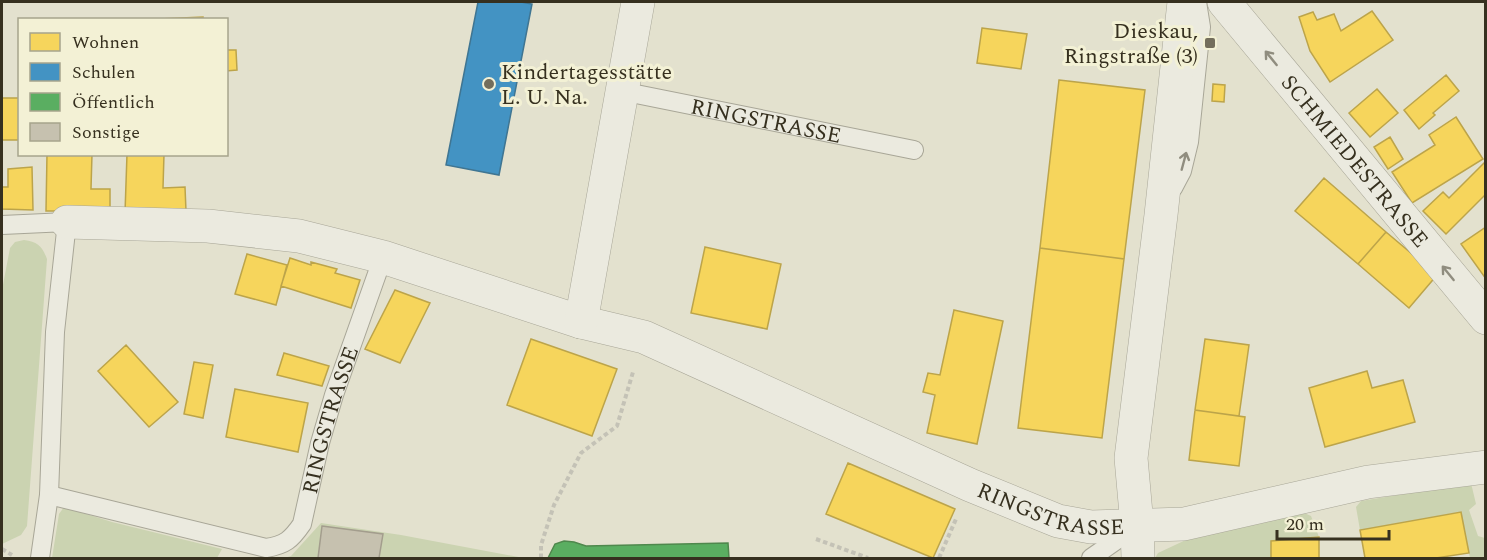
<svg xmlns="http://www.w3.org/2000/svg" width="1487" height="560" font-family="Spectral,serif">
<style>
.green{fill:#cbd3b1}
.homes{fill:#f6d55c;stroke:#bca44a;stroke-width:1.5}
.schools{fill:#4393c3;stroke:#3f7592;stroke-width:1.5}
.public{fill:#5aae61;stroke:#4f884d;stroke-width:1.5}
.building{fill:#c6c1af;stroke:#a39d8d;stroke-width:1.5}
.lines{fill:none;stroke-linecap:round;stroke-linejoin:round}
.lane-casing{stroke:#a8a697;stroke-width:20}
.street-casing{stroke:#a8a697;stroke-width:34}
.path{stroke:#c4c2b6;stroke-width:4;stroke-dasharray:4.5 3;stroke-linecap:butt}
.lane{stroke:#ebeadf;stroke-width:18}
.street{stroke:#ebeadf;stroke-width:33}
.oneway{stroke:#908d7f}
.poi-dot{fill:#736e5c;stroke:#f3f1d5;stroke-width:2}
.labels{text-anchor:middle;stroke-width:6;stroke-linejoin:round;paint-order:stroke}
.poi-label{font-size:22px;fill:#36301f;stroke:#f3f1d5;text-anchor:end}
.street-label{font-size:22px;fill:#36301f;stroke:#f3f1d5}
</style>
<rect width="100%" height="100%" fill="#e3e1ce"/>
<path class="green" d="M24,240C38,242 42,246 47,259L27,526L21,535L2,544V290L10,248L15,242Z
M1471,483L1476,504L1469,510L1478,536L1485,538V558H1470L1460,512L1360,530L1356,507L1361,501Z
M64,507L112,522L222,549L217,558H52L59,514Z
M1302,512L1311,516L1319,537L1271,541V558H1155L1158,553L1190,538Z
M321,523L401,535L524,558H284L291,556Z"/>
<path class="homes" d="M1372,11L1393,40L1330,82L1310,51L1299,17L1313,12L1317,20L1334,14L1341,31Z
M203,17V20H159V19Z
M982,28L1027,34L1021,69L977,63Z
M226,50H236L237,70L226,71Z
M1446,75L1459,91L1433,113L1435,115L1419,129L1404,110Z
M1059,80L1145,90L1124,259L1040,248Z
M1213,84L1225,85L1224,102L1212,101Z
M1377,89L1398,113L1370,137L1349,113Z
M2,98H20V140H2Z
M1456,117L1483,159L1412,203L1392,172L1435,145L1429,135Z
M1390,137L1403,159L1388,169L1374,147Z
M47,154H92L91,189H110V211H46Z
M127,154H164L163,188L185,187L186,211L125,213Z
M1486,161V194L1446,234L1423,211L1443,192L1449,198Z
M32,167L33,210L2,209V187H8V169Z
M1324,178L1386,232L1358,264L1295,211Z
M1486,227V279L1461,244Z
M1386,232L1437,275L1409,308L1358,264Z
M705,247L781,264L767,329L691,313Z
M1040,248L1124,259L1102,438L1018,428Z
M247,254L287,265L276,305L235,294Z
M290,258L311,265V262L337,269L335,273L360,280L351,308L281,286Z
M395,290L430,303L400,363L365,349Z
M954,310L1003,321L977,444L927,433L935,395L923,392L928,373L940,375Z
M531,339L617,369L592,436L507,405Z
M1205,339L1249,345L1239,416L1195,410Z
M126,345L178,402L149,427L98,371Z
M284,353L329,366L322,386L277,375Z
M194,362L213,365L203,418L184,414Z
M1367,371L1372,388L1403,380L1415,422L1325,447L1309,388Z
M235,389L308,403L298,452L226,437Z
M1195,410L1245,417L1239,466L1189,460Z
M848,463L955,509L933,558L826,514Z
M1461,512L1469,553L1436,558H1365L1360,530Z
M1319,537V558H1271V541Z"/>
<path class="schools" d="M478,2H521L532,4L499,175L446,165Z"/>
<path class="public" d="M564,541L574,542L586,546L728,543L729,558H548L555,544Z"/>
<path class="building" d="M322,526L383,534L379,558H318Z"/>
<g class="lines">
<g class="lane-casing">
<g id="lane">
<path id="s1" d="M621,91L914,150"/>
<path d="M1173,188L1182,171L1189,142L1201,27L1197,2"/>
<path d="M2,225L67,222L55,332L49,495L40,558"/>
<path id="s2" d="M49,495L266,548C285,545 291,540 302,524L320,443L334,395L383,257"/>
<path d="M1091,558L1131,530"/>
</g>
</g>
<g class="street-casing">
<g id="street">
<path id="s3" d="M1224,2L1486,318"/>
<path id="s4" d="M67,222L208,226L299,236L383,257L581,322L644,337L970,485L1058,521L1091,527L1184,524L1368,482L1486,467"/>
<path d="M581,322L638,2"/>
<path d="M1138,558L1137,525L1131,458L1161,215L1184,2"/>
</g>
</g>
<path class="path" d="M816,539L868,558
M2,549L12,555
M541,558V545L554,505L581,453L617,426L633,372
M939,558L956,519"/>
<use href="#lane" class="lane"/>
<use href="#street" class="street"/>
</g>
<defs><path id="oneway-shaft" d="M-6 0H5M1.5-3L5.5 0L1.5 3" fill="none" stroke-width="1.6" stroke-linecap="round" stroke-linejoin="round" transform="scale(1.5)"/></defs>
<g class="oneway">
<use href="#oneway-shaft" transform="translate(1271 58) rotate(-129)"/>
<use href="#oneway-shaft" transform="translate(1184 161) rotate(-75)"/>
<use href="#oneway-shaft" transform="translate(1448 273) rotate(-129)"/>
</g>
<g class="poi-dot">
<rect x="1204" y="37" width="12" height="12" rx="3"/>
<circle cx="489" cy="84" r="6"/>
</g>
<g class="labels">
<g class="poi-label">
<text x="1198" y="38">Dieskau,<tspan x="1198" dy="25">Ringstraße (3)</tspan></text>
<text x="501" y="79" text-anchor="start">Kindertagesstätte<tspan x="501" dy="25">L. U. Na.</tspan></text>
</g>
<g class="street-label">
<text dy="8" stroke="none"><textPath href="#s1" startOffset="148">RINGSTRASSE</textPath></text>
<text dy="8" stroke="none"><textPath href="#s3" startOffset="206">SCHMIEDESTRASSE</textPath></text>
<text dy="8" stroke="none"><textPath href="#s2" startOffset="376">RINGSTRASSE</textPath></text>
<text dy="8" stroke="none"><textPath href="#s4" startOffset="1036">RINGSTRASSE</textPath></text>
</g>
</g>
<rect width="1487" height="560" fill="none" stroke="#36301f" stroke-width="6"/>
<rect x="18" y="18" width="210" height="138" fill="#f3f1d5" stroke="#a7a48c" stroke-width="1.5"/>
<rect x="30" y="33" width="30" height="18" fill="#f6d55c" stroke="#a7a48c" stroke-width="1.5"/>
<text x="72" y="48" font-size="18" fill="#36301f">Wohnen</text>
<rect x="30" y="63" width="30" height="18" fill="#4393c3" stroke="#a7a48c" stroke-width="1.5"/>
<text x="72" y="78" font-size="18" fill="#36301f">Schulen</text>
<rect x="30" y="93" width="30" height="18" fill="#5aae61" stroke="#a7a48c" stroke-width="1.5"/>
<text x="72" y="108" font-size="18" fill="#36301f">Öffentlich</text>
<rect x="30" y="123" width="30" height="18" fill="#c6c1af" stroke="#a7a48c" stroke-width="1.5"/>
<text x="72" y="138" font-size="18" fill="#36301f">Sonstige</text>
<path d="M1277 530v9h112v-9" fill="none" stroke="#36301f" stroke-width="3"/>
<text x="1286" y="530" font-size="18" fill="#36301f" stroke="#f3f1d5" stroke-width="4.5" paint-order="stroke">20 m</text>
</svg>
